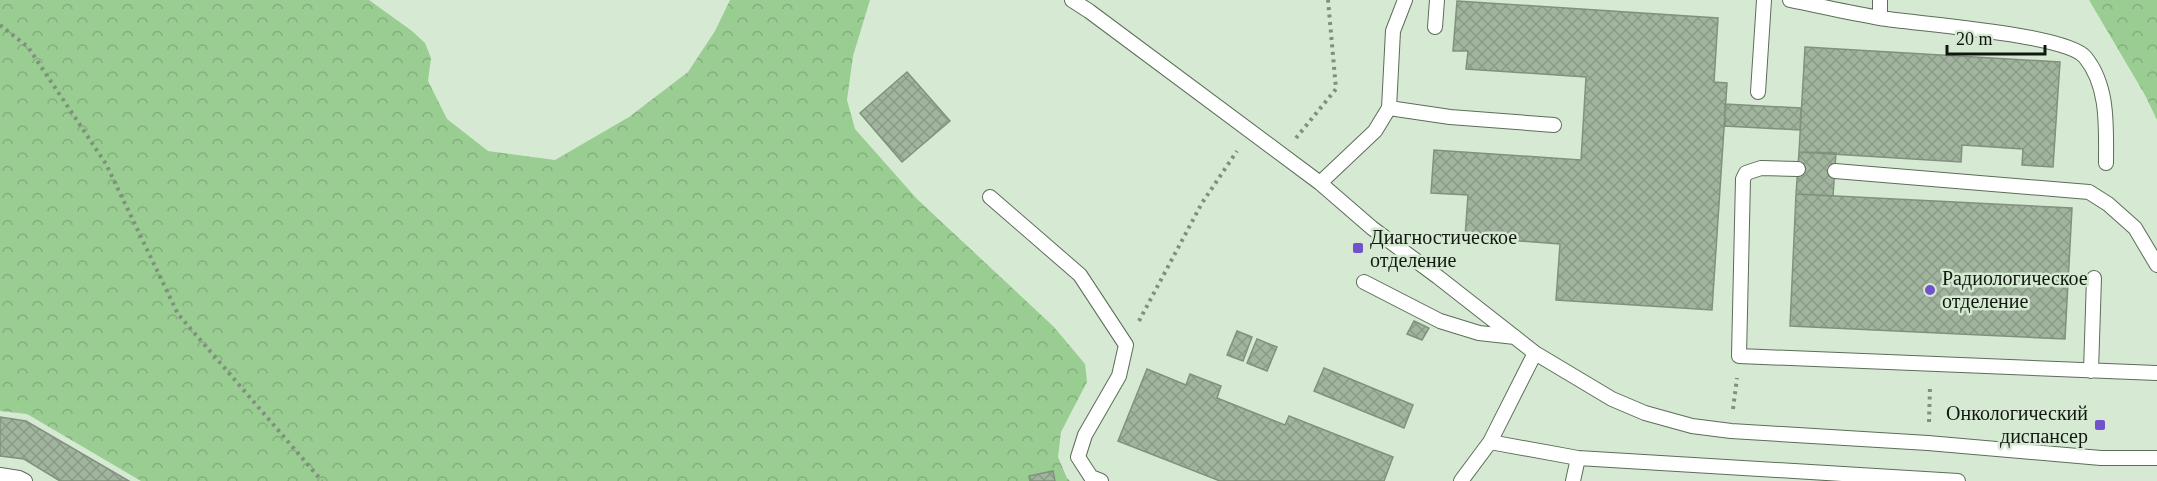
<svg xmlns="http://www.w3.org/2000/svg" width="2157" height="481" font-family="'Times New Roman',serif">
<style>
.forest{fill:url(#forest-crowns)}
.building{fill:url(#building-cross-hatch);stroke:#80927d;stroke-width:1.5}
.lines{fill:none;stroke-linecap:round;stroke-linejoin:round}
.lane-casing{stroke:#5c6d59;stroke-width:16}
.path{stroke:#818f7f;stroke-width:4;stroke-dasharray:3 4.5;stroke-linecap:butt}
.lane{stroke:#fff;stroke-width:14}
.poi-dot{fill:#7252cc;stroke:#d6ead3;stroke-width:2}
.labels{text-anchor:middle;stroke-width:5;stroke-linejoin:round;paint-order:stroke}
.poi-label{font-size:20px;fill:#111810;stroke:#d6ead3;text-anchor:start}
</style>
<defs>
<pattern id="forest-crowns" width="20" height="18" patternUnits="userSpaceOnUse" patternTransform="scale(1.5)"><rect width="20" height="18" fill="#99cd91"/><path d="M2 6a3 3 0 1 1 6 0M12 15a3 3 0 1 1 6 0" fill="none" stroke="#83af7c"/></pattern>
<pattern id="building-cross-hatch" width="8" height="8" patternUnits="userSpaceOnUse" patternTransform="scale(1.5)"><rect width="8" height="8" fill="#a1b49e"/><path d="M0 0l8 8M0 8l8-8" fill="none" stroke="#8a9a87"/></pattern>
</defs>
<rect width="100%" height="100%" fill="#d6ead3"/>
<path class="forest" d="M0,0H369L412,31L425,43L431,58L428,81L447,119L488,151L555,160L629,117L688,72L715,31L730,0H870L853,56L847,100L855,129L917,199L1054,327L1085,364L1087,382L1061,432L1058,457L1067,478L1070,481H141L27,414L0,411Z
M2089,0H2157V120L2145,95Z"/>
<path class="building" d="M1457,1L1718,18L1714,82L1727,83L1712,310L1556,300L1560,244L1465,237L1468,195L1431,193L1434,150L1581,160L1586,77L1466,69L1468,51H1453Z
M1805,47L2060,62L2053,167L2022,165L2023,149L1962,145L1961,162L1799,152Z
M907,72L950,121L902,162L860,113Z
M1725,104L1801,108L1800,130L1725,126Z
M1799,152L1836,153L1833,196L1796,194Z
M1796,194L2072,208L2065,339L1790,326Z
M1414,321L1429,328L1422,340L1407,334Z
M1237,331L1252,337L1243,361L1227,355Z
M1257,339L1277,347L1267,371L1247,363Z
M1324,368L1413,405L1404,428L1314,391Z
M1147,369L1186,385L1190,374L1221,386L1217,398L1285,425L1289,416L1393,457L1384,481H1220L1118,441Z
M0,417L26,421L129,481H60L24,459L0,456Z
M1053,471L1055,481H1030L1029,476Z"/>
<g class="lines">
<g class="lane-casing">
<path id="lane" d="M1072,0L1089,11L1320,183L1372,228L1438,277L1535,353L1612,399L1645,413L1692,426L1731,431L1928,443L2101,458H2157
M1790,0C1820,6 1850,13 1880,18C1917,24 2066,34 2085,57C2109,86 2106,128 2106,163
M1880,0V18
M1435,27L1437,0
M1758,92L1764,0
M1389,108L1450,117L1554,125
M1798,169L1761,168L1746,173L1743,179L1739,356L2157,373
M1835,171L2089,192L2108,204L2135,228L2157,265
M1320,183L1375,131L1389,108L1393,31L1405,0
M990,197L1080,275L1126,345L1119,376L1085,435L1078,457L1091,477L1101,481
M1364,282L1440,321L1479,333L1515,337
M2091,371L2094,278
M1490,442L1578,458L1958,481
M0,475L19,478L25,481
M1461,481L1490,442L1535,353
M1573,481L1578,458"/>
</g>
<path class="path" d="M0,25L28,47L106,164L178,314L322,481
M1296,138L1336,89L1328,0
M1139,321L1202,203L1237,151
M1733,409L1737,378
M1929,422L1930,387"/>
<use href="#lane" class="lane"/>
</g>
<g class="poi-dot">
<rect x="1352" y="242" width="12" height="12" rx="3"/>
<circle cx="1930" cy="290" r="6"/>
<rect x="2094" y="419" width="12" height="12" rx="3"/>
</g>
<g class="labels">
<g class="poi-label">
<text x="1370" y="244">Диагностическое<tspan x="1370" dy="23">отделение</tspan></text>
<text x="1942" y="285">Радиологическое<tspan x="1942" dy="23">отделение</tspan></text>
<text x="2088" y="420" text-anchor="end">Онкологический<tspan x="2088" dy="23">диспансер</tspan></text>
</g>
</g>
<path d="M1947 45v9h98v-9" fill="none" stroke="#111810" stroke-width="3"/>
<text x="1956" y="45" font-size="18" fill="#111810" stroke="#d6ead3" stroke-width="4.5" paint-order="stroke">20 m</text>
</svg>
